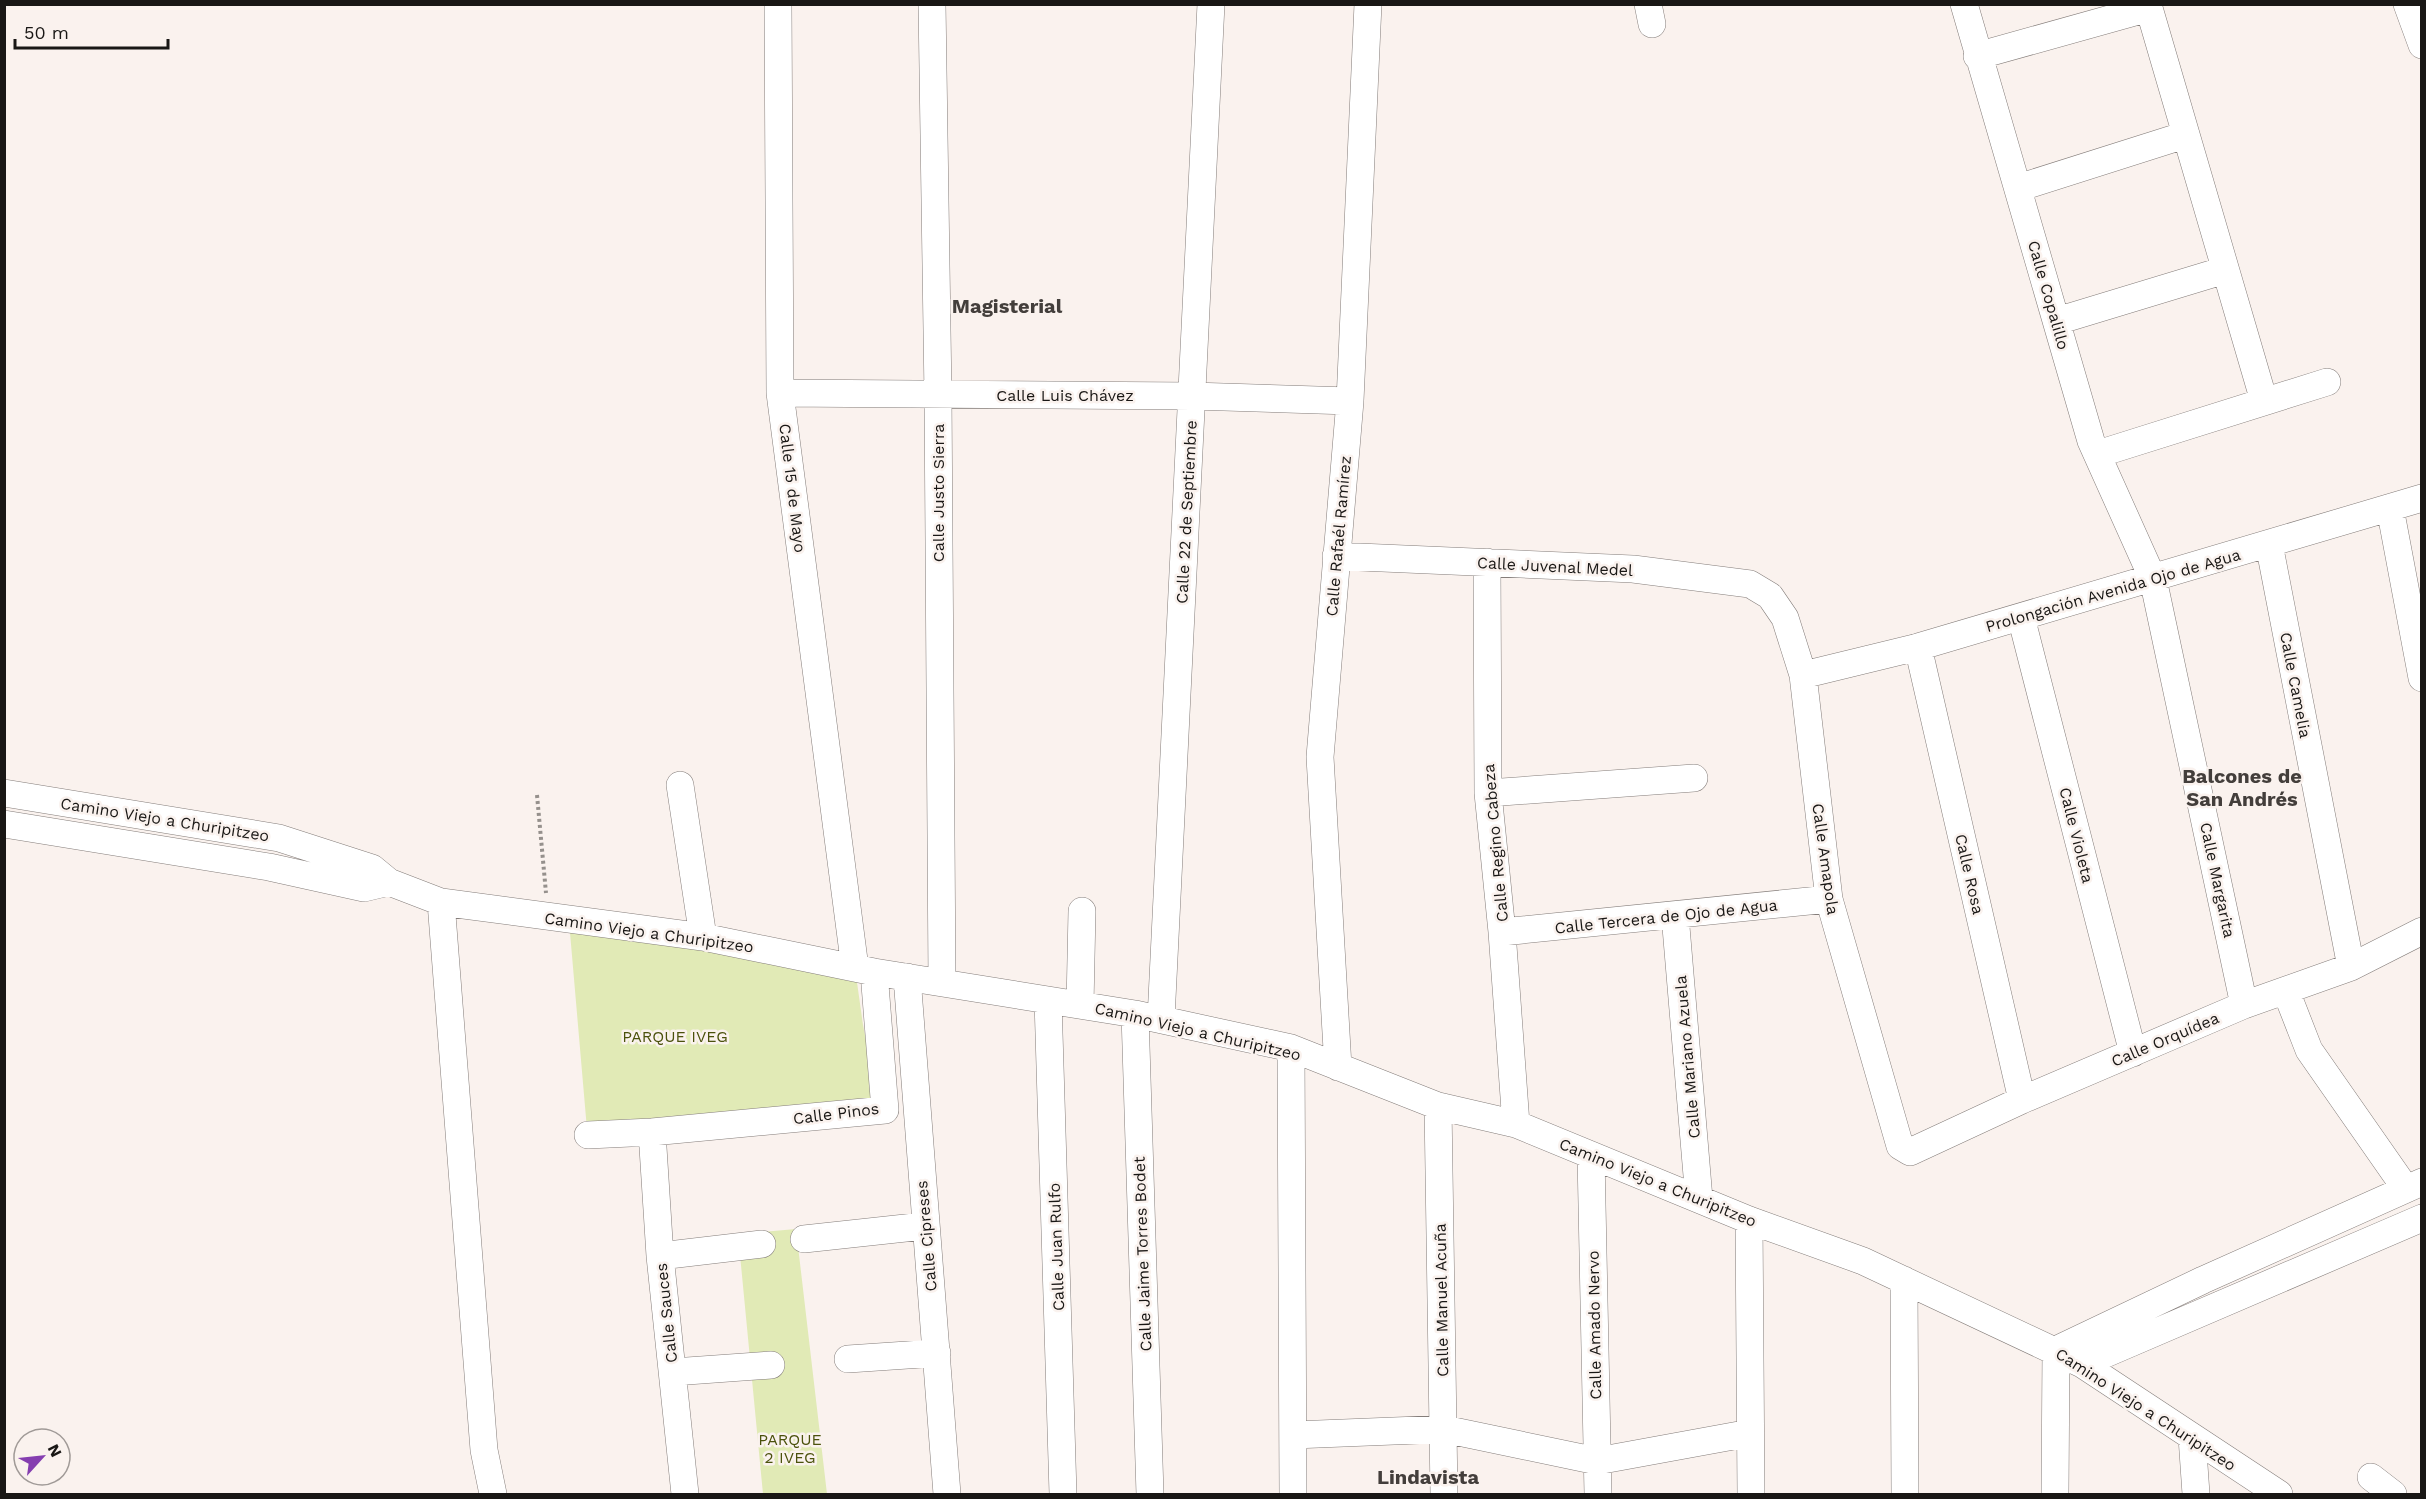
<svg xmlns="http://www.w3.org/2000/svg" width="2426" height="1499" font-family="'Work Sans',sans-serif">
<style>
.green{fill:#e1eab6}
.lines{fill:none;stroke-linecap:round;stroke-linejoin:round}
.minor-casing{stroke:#847d7a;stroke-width:28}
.path{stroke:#95908c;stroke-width:4;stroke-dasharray:3 3;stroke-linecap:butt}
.minor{stroke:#fff;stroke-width:27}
.labels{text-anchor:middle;stroke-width:5;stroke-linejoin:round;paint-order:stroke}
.street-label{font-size:16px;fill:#191715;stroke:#faf2ee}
.park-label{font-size:16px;fill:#4b520c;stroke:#faf2ee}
.quarter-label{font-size:20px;font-weight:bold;fill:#433e3b;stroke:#faf2ee}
</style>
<rect width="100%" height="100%" fill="#faf2ee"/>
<path class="green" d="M569,921L855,968L863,1025L881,1115L588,1141Z
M796,1229L827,1494H763L738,1234Z"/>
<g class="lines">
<g class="minor-casing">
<path id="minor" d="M778,4L780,393L855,968
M932,4L938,395L942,982
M1648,4L1652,24
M1964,4L2091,441L2153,579L2244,1005
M2407,4L2422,45
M1977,56L2149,8L2264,401
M2018,188L2185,135
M2057,321L2225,270
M780,393L1192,396L1350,401
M2098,454L2327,382
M2390,508L2422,678
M2269,544L2351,967
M1336,556L1633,569L1750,584L1770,596L1785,618L1803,675L1829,899L1900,1146L1910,1152L2022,1100L2244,1005L2351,967L2422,931
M1487,562L1488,793L1502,932L1516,1124
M2021,617L2133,1053
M1918,647L2022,1100
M1803,675L1918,647L2422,498
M680,785L703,937
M4,793L279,838L372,868L389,882L441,902L703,937L874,972L1135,1014L1291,1048L1438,1106L1516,1124L1749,1220L1863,1261L2082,1364L2279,1494
M1488,793L1694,778
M4,824L269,867L364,888L389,882
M441,902L484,1450L493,1494
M1675,915L1699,1199
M1502,932L1829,899
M907,977C919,1150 935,1322 947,1494
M2286,991L2309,1050L2406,1189
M1048,1000L1063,1494
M1080,1005L1082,911
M1135,1014L1150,1494
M1161,1019L1211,4
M1291,1048L1293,1494
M1338,1067L1320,757L1350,401L1368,4
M1438,1106L1444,1494
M652,1132L660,1256L685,1494
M588,1135L652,1132L885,1110L874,972
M1591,1156L1598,1494
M1749,1220L1751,1494
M804,1239L924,1226
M660,1256L762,1244
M1904,1280L1905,1494
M848,1359L937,1353
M2082,1364L2422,1218
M673,1372L771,1365
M1293,1435L1444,1429L1597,1461L1750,1433
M2192,1437L2196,1494
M2371,1477L2393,1494
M2055,1494L2056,1350L2203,1280L2422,1182"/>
</g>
<path class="path" d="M537,795L546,893"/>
<use href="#minor" class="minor"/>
</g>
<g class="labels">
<g class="street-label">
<text transform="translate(2049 295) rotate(74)" y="6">Calle Copalillo</text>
<text x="1065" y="401">Calle Luis Chávez</text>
<text transform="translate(793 488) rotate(83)" y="6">Calle 15 de Mayo</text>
<text transform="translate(938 493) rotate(-90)" y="6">Calle Justo Sierra</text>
<text transform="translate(1186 512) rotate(-87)" y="6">Calle 22 de Septiembre</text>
<text transform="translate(1338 536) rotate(-85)" y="6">Calle Rafaél Ramírez</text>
<text transform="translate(1555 566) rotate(3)" y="6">Calle Juvenal Medel</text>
<text transform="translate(2113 590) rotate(-16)" y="6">Prolongación Avenida Ojo de Agua</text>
<text transform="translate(2296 685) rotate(79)" y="6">Calle Camelia</text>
<text transform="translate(165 819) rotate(9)" y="6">Camino Viejo a Churipitzeo</text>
<text transform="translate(2077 835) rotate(76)" y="6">Calle Violeta</text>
<text transform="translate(1495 843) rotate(-95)" y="6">Calle Regino Cabeza</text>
<text transform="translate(1826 859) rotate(82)" y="6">Calle Amapola</text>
<text transform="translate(1970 874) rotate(77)" y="6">Calle Rosa</text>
<text transform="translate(2218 880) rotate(78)" y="6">Calle Margarita</text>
<text transform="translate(1666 916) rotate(-6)" y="6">Calle Tercera de Ojo de Agua</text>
<text transform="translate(649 932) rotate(8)" y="6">Camino Viejo a Churipitzeo</text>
<text transform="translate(1198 1031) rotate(13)" y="6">Camino Viejo a Churipitzeo</text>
<text transform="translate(2165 1039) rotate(-23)" y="6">Calle Orquídea</text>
<text transform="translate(1687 1057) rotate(-95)" y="6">Calle Mariano Azuela</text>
<text transform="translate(836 1113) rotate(-7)" y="6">Calle Pinos</text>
<text transform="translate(1658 1182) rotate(22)" y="6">Camino Viejo a Churipitzeo</text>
<text transform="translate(926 1236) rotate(-95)" y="6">Calle Cipreses</text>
<text transform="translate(1056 1247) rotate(-92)" y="6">Calle Juan Rulfo</text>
<text transform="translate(1142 1254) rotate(-92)" y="6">Calle Jaime Torres Bodet</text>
<text transform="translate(1441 1300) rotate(-91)" y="6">Calle Manuel Acuña</text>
<text transform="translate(666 1313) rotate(-96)" y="6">Calle Sauces</text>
<text transform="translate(1594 1325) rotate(-91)" y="6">Calle Amado Nervo</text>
<text transform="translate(2146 1409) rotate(33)" y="6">Camino Viejo a Churipitzeo</text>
</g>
<g class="park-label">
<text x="675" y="1042">PARQUE IVEG</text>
<text x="790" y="1445">PARQUE<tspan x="790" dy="18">2 IVEG</tspan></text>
</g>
<g class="quarter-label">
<text x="1007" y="313">Magisterial</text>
<text x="2242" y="783">Balcones de<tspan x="2242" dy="23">San Andrés</tspan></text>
<text x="1428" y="1484">Lindavista</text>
</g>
</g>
<rect width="2426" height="1499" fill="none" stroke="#191715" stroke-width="12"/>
<g transform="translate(42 1457) rotate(63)"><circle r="28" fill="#faf2ee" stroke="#a09a97" stroke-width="1.5"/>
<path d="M0-4.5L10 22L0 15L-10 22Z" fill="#853eb0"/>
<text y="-9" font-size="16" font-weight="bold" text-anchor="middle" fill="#191715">N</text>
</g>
<path d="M15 39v9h153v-9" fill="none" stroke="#191715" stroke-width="3"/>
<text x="24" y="39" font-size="18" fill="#191715" stroke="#faf2ee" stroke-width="4.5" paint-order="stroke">50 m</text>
</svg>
